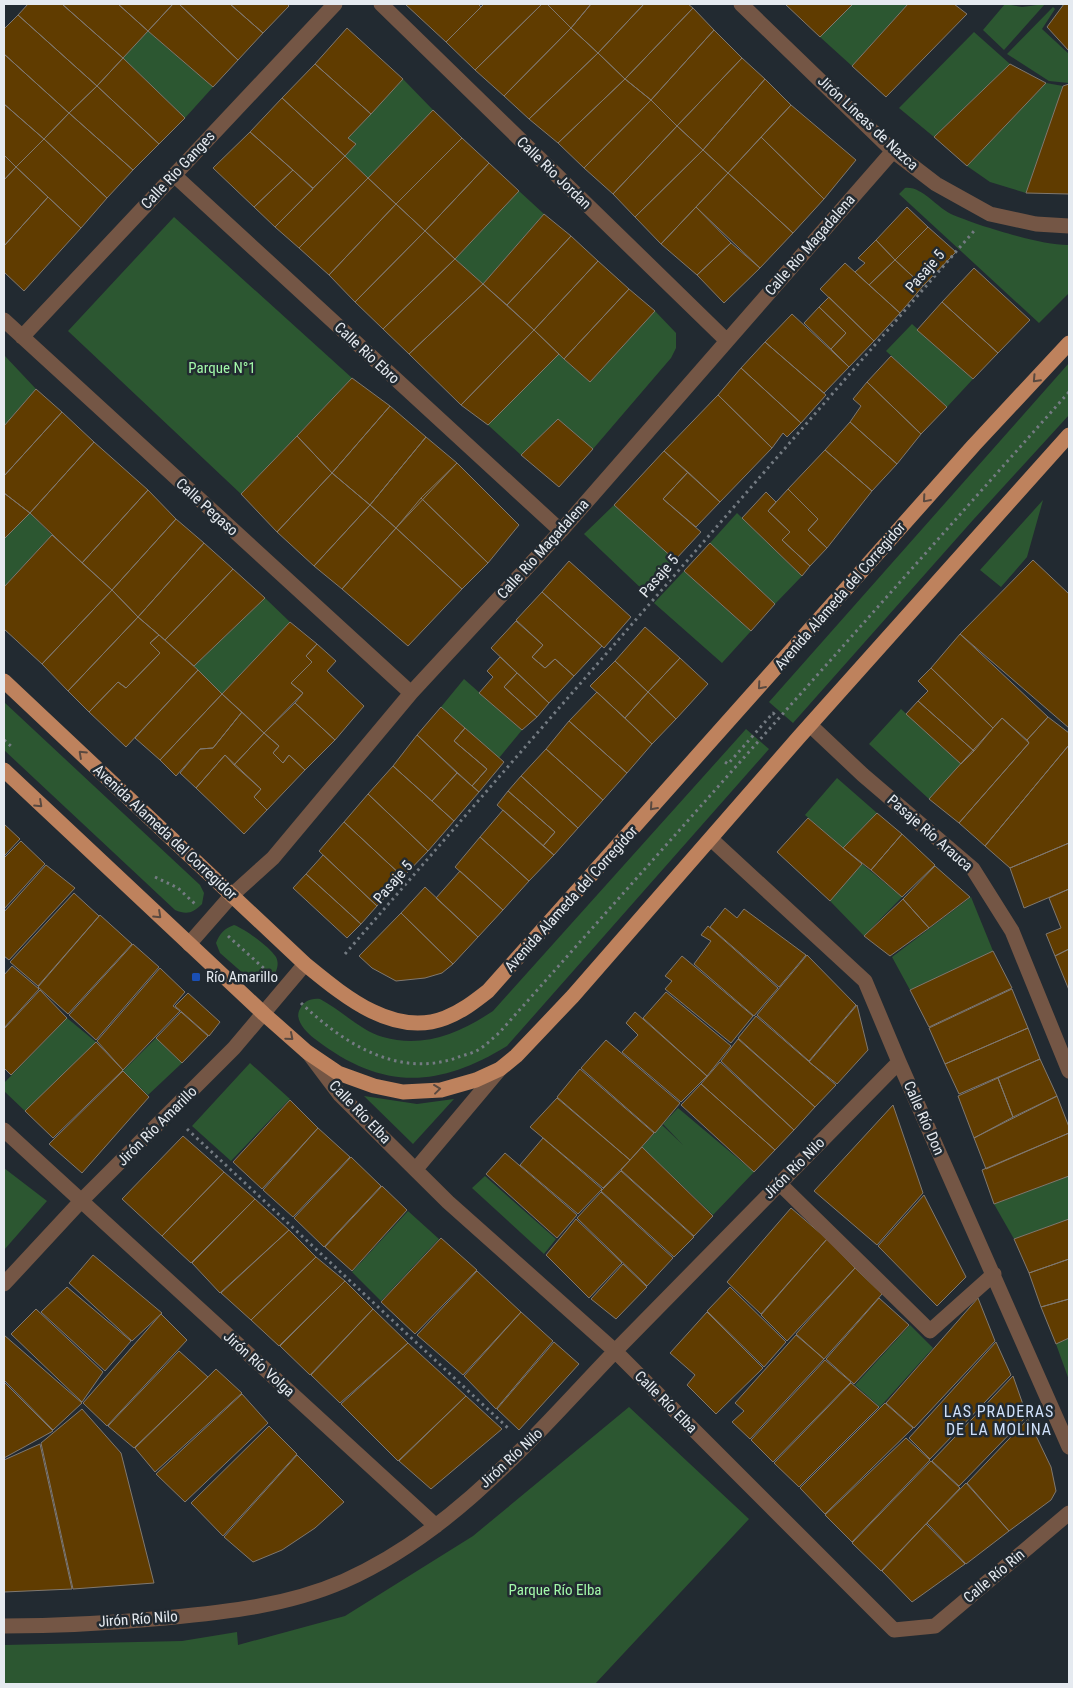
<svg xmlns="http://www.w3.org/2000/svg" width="1073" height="1688" font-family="'Roboto Condensed',sans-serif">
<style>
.green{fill:#2c5731}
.building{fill:#603c00;stroke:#80786f}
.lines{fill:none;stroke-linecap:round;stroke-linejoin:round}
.path{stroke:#747b82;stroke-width:3;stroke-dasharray:2.5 4;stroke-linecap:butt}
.minor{stroke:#745645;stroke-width:15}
.major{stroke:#be825d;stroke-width:15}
.oneway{stroke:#594940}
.transit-dot{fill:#1a4fb4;stroke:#222a31;stroke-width:2}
.labels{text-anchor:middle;stroke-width:5;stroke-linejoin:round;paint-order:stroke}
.street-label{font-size:15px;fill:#e5eaf0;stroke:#222a31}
.park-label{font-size:15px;fill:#a2f8a9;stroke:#222a31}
.poi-label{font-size:15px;fill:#e5eaf0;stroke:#222a31;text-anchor:start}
.neighbourhood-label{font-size:16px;letter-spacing:1px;fill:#cfe0fa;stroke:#222a31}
</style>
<rect width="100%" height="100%" fill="#222a31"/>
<path class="green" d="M853,4H908L852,66L820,37Z
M1005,4L1022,7L1045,4L1004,50L983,30Z
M1053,7L1055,9L1042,29L1069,54V83L1049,81L1007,54Z
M148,31L213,87L185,118L123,58Z
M974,32L1010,64L934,137L899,108Z
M403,79L433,110L368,178L345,156L355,145L348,138Z
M1046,83L1063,86L1026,193L990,182L967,166Z
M905,188C922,186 936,207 951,214C976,225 1043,246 1069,245V293L1039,323L899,194Z
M519,191L544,214L483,284L455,259Z
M174,217L352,378L241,494L68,331Z
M655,311L676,333V348L671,358L593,449L558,419L521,455L488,425L559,354L590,382Z
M912,324L973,379L947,407L886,351Z
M4,355L36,389L4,426Z
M1069,363V415L973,520L793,723L769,702Z
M1043,500L1027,557L1001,587L980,570Z
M614,505L675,560L645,592L584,534Z
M30,513L52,535L4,587V539Z
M737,513L802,576L775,604L710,543Z
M684,571L751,631L722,663L654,603Z
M265,598L290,622L222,694L194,666Z
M464,679L522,730L499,758L441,707Z
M4,702L200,885L204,893L202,904C193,913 187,915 175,910L4,750Z
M901,709L961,764L929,799L869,744Z
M746,729L769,749L507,1046C437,1089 381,1090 315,1039C307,1033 295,1021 299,1011C303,1001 311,998 320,999C341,1010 361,1031 383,1037C423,1049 460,1033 493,1011Z
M837,778L877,813L843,848L805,815Z
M862,864L902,897L864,936L830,901Z
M971,897L993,951L910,990L892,957Z
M234,925C245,929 270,947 276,957C280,965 276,973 271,980L264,982H253L220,953L216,943C220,933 224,929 234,925Z
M67,1018L96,1042L25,1111L4,1091V1083Z
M156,1038L182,1063L148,1095L123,1071Z
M250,1063L290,1099L231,1161L192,1126Z
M364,1096L417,1104L454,1099L413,1144Z
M678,1108L754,1172L713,1215L642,1147L662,1125L683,1145L663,1124Z
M4,1168L47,1201L4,1250Z
M485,1176L556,1239L544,1254L472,1188Z
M1069,1176V1219L1014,1239L994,1204Z
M408,1211L439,1239L381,1301L352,1272Z
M910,1325L933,1348L880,1407L855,1385Z
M1069,1338V1380L1056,1344Z
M629,1407L749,1519L595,1684H4V1645L182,1641L237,1632L238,1645L345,1616L473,1536Z"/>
<path class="building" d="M28,4H62L123,58L97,86L18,15Z
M62,4H118L148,31L123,58Z
M118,4H173L148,31Z
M173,4H179L238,60L213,87L148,31Z
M179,4H230L263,33L238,60Z
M230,4H287L289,6L263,33Z
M405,4H478L481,7L446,42Z
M484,4H542L475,70L446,42Z
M542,4H547L571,28L504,96L475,70Z
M547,4H591L571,28Z
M591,4H644L598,53L571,28Z
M644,4H688L693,8L625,79L598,53Z
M785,4H853L820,37Z
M908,4H954L967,14L886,97L852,66Z
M1064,4H1069V51L1047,27Z
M693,8L714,30L651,100L625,79Z
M18,15L97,86L69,113L4,54V29Z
M347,28L403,79L371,114L315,64Z
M571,28L598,53L529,119L504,96Z
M714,30L742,58L677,126L651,100Z
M598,53L625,79L558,143L529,119Z
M4,54L69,113L44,139L4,104Z
M123,58L185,118L159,144L97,86Z
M742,58L765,79L703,150L677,126Z
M315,64L371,114L348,138L356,144L345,156L282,98Z
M1010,64L1046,83L967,166L934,137Z
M625,79L651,100L584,168L558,143Z
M765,79L791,105L728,173L703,150Z
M1069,84V194L1026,193L1063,86Z
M97,86L159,144L133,170L69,113Z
M282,98L345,156L313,188L250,132Z
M651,100L677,126L613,194L584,168Z
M4,104L44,139L16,167L4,155Z
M791,105L856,160L824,199L761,137Z
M433,110L462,138L396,204L368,178Z
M69,113L133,170L107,198L44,139Z
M677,126L703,150L635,217L613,194Z
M250,132L293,170L254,207L213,168Z
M761,137L824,199L793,233L728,173Z
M462,138L489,163L425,231L396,204Z
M44,139L107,198L81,228L16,167Z
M703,150L728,173L661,244L635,217Z
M4,155L16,167L4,180Z
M345,156L368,178L299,248L275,227Z
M489,163L519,191L455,259L425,231Z
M16,167L48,197L4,246V180Z
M293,170L313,189L275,227L254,207Z
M728,173L793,233L760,268L696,207Z
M368,178L396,204L329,275L299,248Z
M48,197L81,228L24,291L4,272V246Z
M396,204L425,231L355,302L329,275Z
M696,207L731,243L697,275L661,244Z
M907,207L928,227L895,260L876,240Z
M544,214L571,236L507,305L483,284Z
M928,227L956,252L923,286L895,260Z
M425,231L455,259L383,329L355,302Z
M571,236L598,261L534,330L507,305Z
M876,240L895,260L869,285L855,272L865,263L858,258Z
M731,243L760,268L724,303L697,275Z
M455,259L483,284L409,354L383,329Z
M895,260L923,286L900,313L869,285Z
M598,261L629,289L564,359L534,330Z
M845,263L900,313L874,341L820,289Z
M974,268L1030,320L998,353L942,302Z
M483,284L534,330L461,405L409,354Z
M629,289L655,311L590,382L564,359Z
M829,297L874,341L849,367L831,349L846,333L819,307Z
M942,302L998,353L973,379L917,330Z
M819,307L846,333L831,349L804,323Z
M792,314L849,367L824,393L765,342Z
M534,330L559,354L488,425L461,405Z
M765,342L826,395L801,423L741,368Z
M891,356L947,407L921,434L867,382Z
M741,368L801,423L787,437L783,433L772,448L718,395Z
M352,378L390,406L332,473L297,436Z
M867,382L921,434L897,464L850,422L861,406L853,399Z
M36,389L62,412L4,476V426Z
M718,395L772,448L720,502L664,451Z
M390,406L426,437L370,505L332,473Z
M62,412L94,442L30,513L4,493V476Z
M558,419L593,449L559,487L521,455Z
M850,422L897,464L872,491L825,450Z
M297,436L332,473L277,532L241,494Z
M426,437L457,463L396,528L370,505Z
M94,442L148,490L82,563L30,513Z
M825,450L872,491L827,548L808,530L818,519L788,489Z
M664,451L688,472L663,499L701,532L675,560L614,505Z
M457,463L519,525L488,563L421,498Z
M688,472L720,502L696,527L663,499Z
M332,473L370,505L314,566L277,532Z
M788,489L818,519L808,530L827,548L810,566L782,540L790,532L768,511Z
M148,490L176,519L112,590L82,563Z
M766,492L776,502L768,511L790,532L782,540L810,566L802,576L742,518Z
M4,493L30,513L4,539Z
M421,498L488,563L462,589L396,528Z
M370,505L396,528L342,589L314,566Z
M176,519L204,543L138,617L112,590Z
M396,528L462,589L408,646L342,589Z
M52,535L112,590L42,664L4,629V587Z
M204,543L233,569L165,640L138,617Z
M710,543L775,604L751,631L684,571Z
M1033,560L1069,594V728L960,634Z
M569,561L631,617L604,648L542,592Z
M233,569L265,598L194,666L165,640Z
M112,590L138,617L68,691L42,664Z
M542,592L602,646L574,676L555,659L545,668L532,657L543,645L516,620Z
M138,617L159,635L150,643L160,653L126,688L118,682L89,712L68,691Z
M516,621L543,645L532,657L545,668L555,659L574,676L549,703L491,648Z
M290,622L317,644L306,656L312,662L291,683L303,693L264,733L222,694Z
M645,627L680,658L648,692L615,661Z
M960,634L1048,717L1027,740L1002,718L993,728L931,668Z
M159,635L198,670L126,747L89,712L118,682L126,688L160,653L150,643Z
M317,644L336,661L327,671L364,706L335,740L295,703L303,693L291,683L312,662L306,656Z
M500,657L517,673L504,687L537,717L522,730L479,693L493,677L487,671Z
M680,658L708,684L676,719L648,692Z
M615,661L648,692L625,718L590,686Z
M931,668L993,728L974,751L918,701L928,691L918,681Z
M198,670L222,694L160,760L135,738Z
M517,673L549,703L537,717L504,687Z
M597,692L652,744L627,773L569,721Z
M648,692L676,719L652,744L625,718Z
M222,694L242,712L213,748L200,749L176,776L160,760Z
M918,701L974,751L961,764L906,714Z
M295,703L335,740L305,770L289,755L283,763L273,753L279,746L264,733Z
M441,707L465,728L454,741L487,769L472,786L417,735Z
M242,712L264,733L234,765L225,755L196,788L180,773L200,749L213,748Z
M1048,717L1069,733V745L985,846L959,823L1029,743L1027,740Z
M1002,718L1029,743L959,823L929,799Z
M569,721L627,773L603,800L546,749Z
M465,728L504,762L479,792L472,786L487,769L454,741Z
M264,733L279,746L273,753L283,763L289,755L305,770L267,810L254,797L261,789L234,765Z
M417,735L457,773L432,801L393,766Z
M1069,745V843L1010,868L985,846Z
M546,749L603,800L578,828L521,776Z
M225,755L261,789L254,797L267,810L244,834L196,788Z
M393,766L454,821L428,851L368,794Z
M457,773L479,792L454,821L432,801Z
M521,776L578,828L554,855L543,846L555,832L508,791Z
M508,791L555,832L543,846L497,805Z
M368,794L428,851L403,877L344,822Z
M503,810L554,855L529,881L480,837Z
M877,813L902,834L871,870L843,848Z
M808,818L862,864L830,901L777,852Z
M344,822L403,877L377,906L319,851Z
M4,824L20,839L4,856Z
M902,834L935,865L902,897L871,870Z
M480,837L529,881L503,910L455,867Z
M21,841L45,864L4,909V858Z
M1069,843V889L1024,908L1010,868Z
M323,855L377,906L361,924L306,874Z
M46,865L75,888L9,960L4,956V912Z
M935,866L970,897L929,928L903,899Z
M460,871L503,910L478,937L436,898Z
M306,874L361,924L347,938L293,888Z
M425,887L478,937L453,964L401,913Z
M1069,889V949L1055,956L1046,934L1061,928L1049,898Z
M74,893L99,916L38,986L10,962Z
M903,899L929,928L890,956L864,936Z
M725,908L737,918L744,909L806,955L779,987L710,927Z
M401,913L453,964L442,973L425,978L396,981L372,968L359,956Z
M100,915L132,944L68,1014L38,987Z
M708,926L778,988L754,1016L694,964L711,941L701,935Z
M133,944L159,967L96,1040L69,1015Z
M1069,949V990L1055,956Z
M993,951L1012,988L929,1027L910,990Z
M807,955L856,1005L809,1061L757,1015Z
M682,956L753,1016L731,1043L665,989L672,981L665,976Z
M12,966L39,989L4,1028V975Z
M160,968L185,992L173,1006L180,1011L123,1070L97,1041Z
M1012,989L1028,1028L945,1064L929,1028Z
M40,990L67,1018L11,1075L4,1068V1029Z
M666,992L731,1046L707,1076L643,1018Z
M188,993L220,1022L209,1036L175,1006Z
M857,1005L868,1050L837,1084L809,1062Z
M181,1012L208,1036L182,1063L156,1038Z
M635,1012L707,1076L681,1102L622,1052L638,1035L626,1023Z
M756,1016L836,1085L815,1107L738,1038Z
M1028,1028L1040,1059L959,1094L945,1064Z
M738,1039L815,1107L794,1130L721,1061Z
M606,1040L680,1103L655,1133L581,1068Z
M96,1042L123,1070L53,1138L25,1111Z
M1040,1059L1057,1096L1013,1117L998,1078Z
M720,1062L794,1130L775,1150L701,1084Z
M580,1069L654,1133L630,1160L557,1097Z
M123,1071L149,1097L82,1173L49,1144Z
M998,1078L1013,1117L974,1138L958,1096Z
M701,1084L775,1150L754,1172L681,1105Z
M1057,1096L1069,1127V1133L986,1169L974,1138Z
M557,1098L630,1160L603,1188L530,1127Z
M290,1100L318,1128L262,1189L233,1162Z
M893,1105L923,1193L877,1245L814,1191Z
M318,1128L350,1157L293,1217L263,1190Z
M1069,1133V1176L994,1204L982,1170Z
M183,1136L224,1172L162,1236L122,1199Z
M543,1138L602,1189L578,1214L520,1165Z
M642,1147L713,1216L694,1236L621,1170Z
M505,1153L577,1215L557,1238L486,1174Z
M351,1157L381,1186L324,1247L294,1218Z
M621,1171L694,1237L674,1257L601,1191Z
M224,1172L255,1199L191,1263L162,1236Z
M382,1186L407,1210L352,1271L325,1247Z
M601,1192L673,1258L647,1286L577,1218Z
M924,1195L966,1277L937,1306L878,1246Z
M255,1199L289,1230L220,1293L192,1263Z
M791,1208L827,1239L761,1314L727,1282Z
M576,1219L622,1263L589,1298L546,1255Z
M1069,1219V1259L1029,1273L1014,1239Z
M289,1230L316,1257L251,1320L221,1293Z
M441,1238L477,1270L415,1334L381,1302Z
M827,1239L855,1268L787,1341L761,1315Z
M93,1255L162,1313L132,1341L69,1283Z
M316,1257L345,1281L279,1346L251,1320Z
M1069,1259V1299L1041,1307L1029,1273Z
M623,1264L647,1287L616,1319L591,1299Z
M855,1268L882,1294L824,1359L796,1334Z
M477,1271L521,1312L463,1375L417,1335Z
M345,1281L373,1309L310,1375L280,1346Z
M67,1287L131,1341L105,1371L41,1312Z
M730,1287L786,1342L764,1367L707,1311Z
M879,1298L909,1325L854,1384L826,1359Z
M978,1298L995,1341L914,1428L886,1403Z
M1069,1299V1338L1056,1344L1041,1307Z
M36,1309L103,1372L82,1402L11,1334Z
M373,1309L408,1343L340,1403L311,1375Z
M521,1312L553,1341L496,1409L464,1376Z
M707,1312L763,1368L716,1414L687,1385L695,1375L670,1353Z
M161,1314L187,1340L107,1426L83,1403Z
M4,1335L82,1403L53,1430L4,1380Z
M796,1335L824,1359L750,1439L732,1422L744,1411L735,1403Z
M554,1342L579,1364L519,1430L497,1409Z
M996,1342L1011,1375L930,1459L909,1438Z
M408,1343L466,1396L398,1461L341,1404Z
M179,1351L208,1377L134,1448L108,1426Z
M825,1360L851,1382L773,1462L751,1440Z
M216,1369L242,1393L155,1472L135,1448Z
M1013,1376L1027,1416L959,1486L932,1461Z
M4,1382L53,1431L4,1458Z
M851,1383L879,1407L799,1487L774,1463Z
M242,1394L268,1423L185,1502L156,1474Z
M466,1396L502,1429L431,1489L399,1461Z
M885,1403L913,1428L825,1514L800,1488Z
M82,1409L121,1453L154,1583L73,1589L41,1443Z
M1028,1419L1051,1467L1056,1491L1051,1500L1009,1531L967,1483Z
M269,1426L297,1454L223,1536L191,1503Z
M906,1438L930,1460L852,1542L825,1515Z
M40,1444L72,1589L4,1592V1460Z
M297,1455L344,1502L315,1528L282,1550L253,1562L224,1537Z
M931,1461L960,1488L881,1571L852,1543Z
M966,1483L1009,1531L966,1564L927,1523Z
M926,1524L965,1564L912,1602L882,1571Z"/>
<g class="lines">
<path class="path" d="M4,740L12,747
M725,762L728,764L773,713L778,718
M155,877L178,888L195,904
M228,936L268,972
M345,954L974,231
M301,1003C343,1043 397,1078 456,1058C463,1055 471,1054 478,1050C485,1046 492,1039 499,1033L1069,392
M187,1129L508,1428"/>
<path class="minor" d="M381,4L727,341
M741,4L893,151L936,184L990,214L1036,224L1069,226
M174,175L561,531
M4,320L411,693
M22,337L335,4
M810,725L863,775L973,869L1012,931L1069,1071
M711,839L865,981L899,1062L1069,1447
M189,944L232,895L273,858L411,693L561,531L893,151
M310,1055L340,1095L448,1202L615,1351L894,1630L935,1626L1069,1513
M4,1130L436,1526
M416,1169L500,1069
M779,1183L930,1331L994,1274
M4,1284L81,1201L234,1048L305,964
M4,1626C57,1626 112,1623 165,1618C226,1612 287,1606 344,1581C457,1531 538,1431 622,1344C714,1250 806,1156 899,1062"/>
<path class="major" d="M4,681L305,964C343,995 393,1038 445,1018C461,1012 474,1002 488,991L974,445L1069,343
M4,770L264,1014L307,1052L338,1073L374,1086L403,1092L441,1090L476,1080L500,1069L516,1056L573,996L799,737L1069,435"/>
</g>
<defs><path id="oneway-chevron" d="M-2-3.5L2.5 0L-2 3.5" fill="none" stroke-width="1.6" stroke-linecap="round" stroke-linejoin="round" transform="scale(1.25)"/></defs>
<g class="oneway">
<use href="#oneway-chevron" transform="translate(1036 379) rotate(133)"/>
<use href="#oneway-chevron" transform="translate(926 499) rotate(131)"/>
<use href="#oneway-chevron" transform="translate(761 686) rotate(131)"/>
<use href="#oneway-chevron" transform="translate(82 754) rotate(-137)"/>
<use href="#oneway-chevron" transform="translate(39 804) rotate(43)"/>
<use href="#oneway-chevron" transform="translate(653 807) rotate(132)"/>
<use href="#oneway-chevron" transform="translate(158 915) rotate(43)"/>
<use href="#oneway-chevron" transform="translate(290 1037) rotate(41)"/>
<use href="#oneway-chevron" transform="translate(437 1089) rotate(-7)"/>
</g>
<rect class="transit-dot" x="191" y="972" width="10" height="10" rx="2.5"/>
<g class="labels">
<g class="street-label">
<text transform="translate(868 123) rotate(43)" y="5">Jirón Líneas de Nazca</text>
<text transform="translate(178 170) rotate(-47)" y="5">Calle Rio Ganges</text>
<text transform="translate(554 173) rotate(44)" y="5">Calle Rio Jordan</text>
<text transform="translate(810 245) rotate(-49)" y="5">Calle Rio Magadalena</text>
<text transform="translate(925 271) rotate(-49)" y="5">Pasaje 5</text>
<text transform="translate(367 353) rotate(43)" y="5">Calle Rio Ebro</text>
<text transform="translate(207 507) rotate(42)" y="5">Calle Pegaso</text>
<text transform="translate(543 549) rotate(-48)" y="5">Calle Rio Magadalena</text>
<text transform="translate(659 576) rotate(-49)" y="5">Pasaje 5</text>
<text transform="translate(840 596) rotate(-49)" y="5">Avenida Alameda del Corregidor</text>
<text transform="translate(165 832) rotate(43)" y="5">Avenida Alameda del Corregidor</text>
<text transform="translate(930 833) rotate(41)" y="5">Pasaje Río Arauca</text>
<text transform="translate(393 882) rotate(-49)" y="5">Pasaje 5</text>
<text transform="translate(571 899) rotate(-48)" y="5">Avenida Alameda del Corregidor</text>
<text transform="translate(360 1112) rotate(46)" y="5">Calle Río Elba</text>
<text transform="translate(924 1118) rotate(66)" y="5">Calle Río Don</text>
<text transform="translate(157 1126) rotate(-45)" y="5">Jirón Río Amarillo</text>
<text transform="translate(794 1168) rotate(-45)" y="5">Jirón Río Nilo</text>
<text transform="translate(259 1364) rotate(42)" y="5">Jirón Río Volga</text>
<text transform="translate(666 1402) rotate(45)" y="5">Calle Río Elba</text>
<text transform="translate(511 1458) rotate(-43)" y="5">Jirón Río Nilo</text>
<text transform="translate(994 1576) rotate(-40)" y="5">Calle Río Rin</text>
<text transform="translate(138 1619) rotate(-4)" y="5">Jirón Río Nilo</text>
</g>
<g class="park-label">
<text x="222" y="373">Parque N°1</text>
<text x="555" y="1595">Parque Río Elba</text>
</g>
<g class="poi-label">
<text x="206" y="982">Río Amarillo</text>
</g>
<g class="neighbourhood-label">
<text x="999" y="1417">LAS PRADERAS<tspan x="999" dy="18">DE LA MOLINA</tspan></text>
</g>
</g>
<rect width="1073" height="1688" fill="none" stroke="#e5eaf0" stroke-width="10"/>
</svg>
